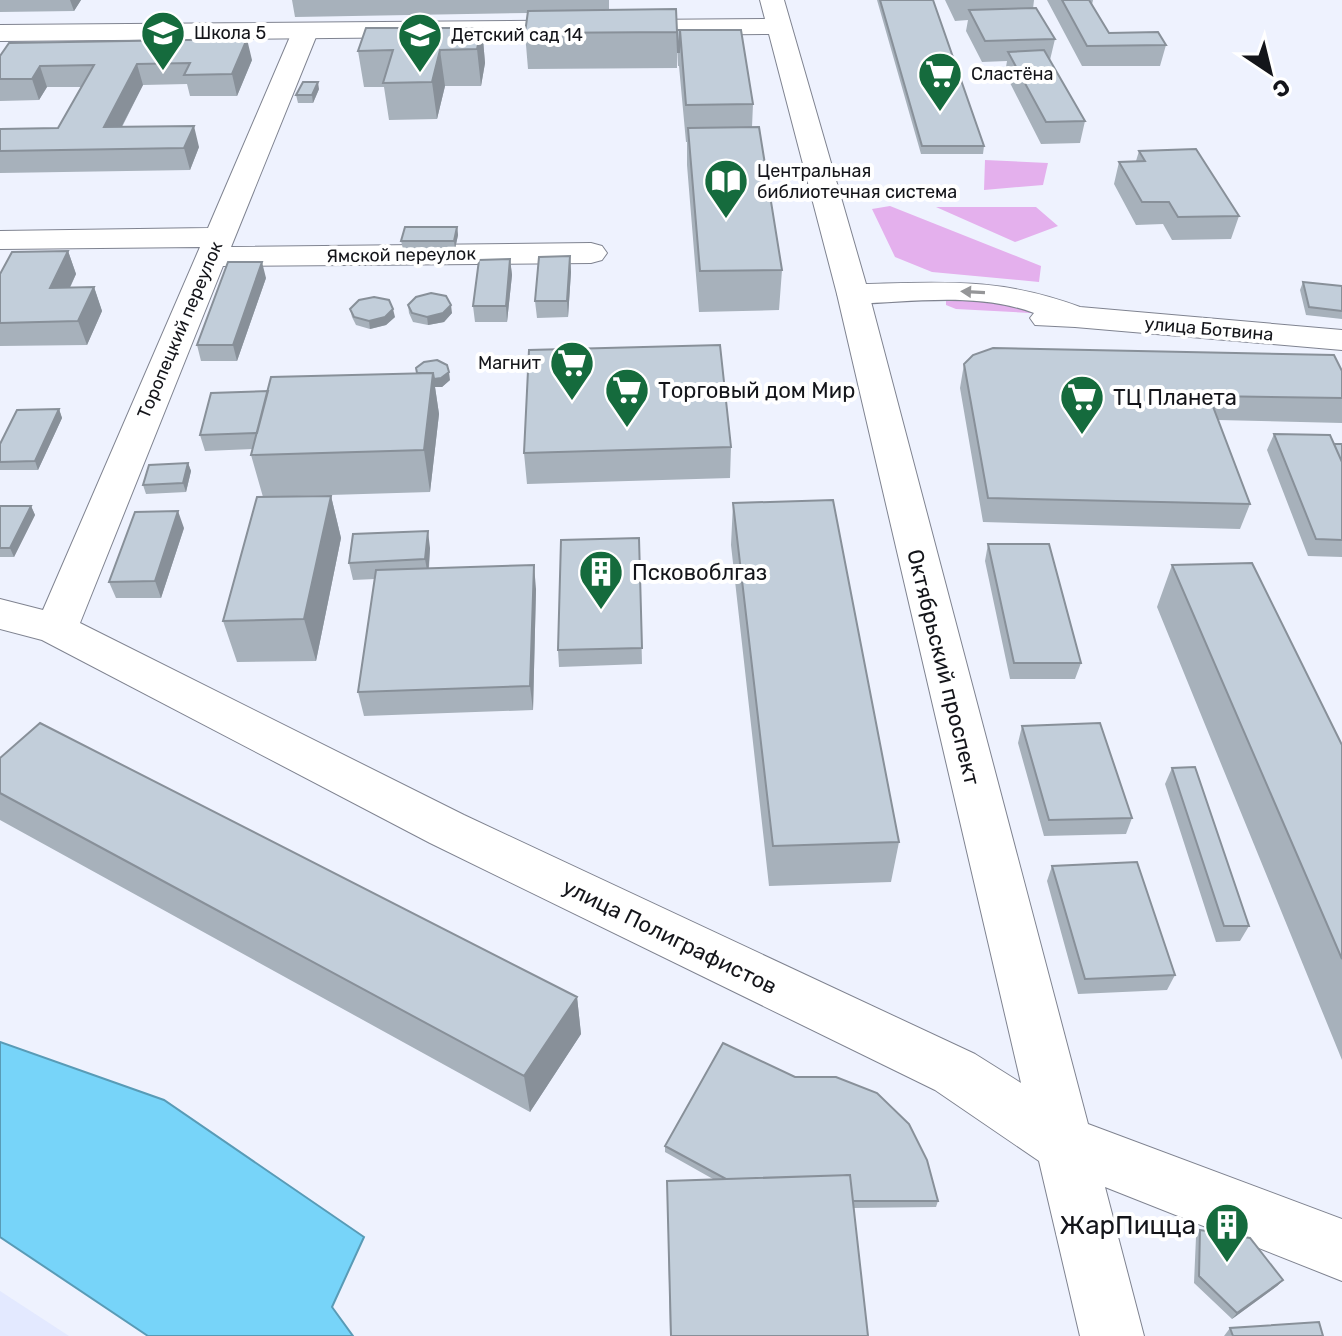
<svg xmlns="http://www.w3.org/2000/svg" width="1342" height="1336" font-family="Rubik,sans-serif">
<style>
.built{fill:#e3e9ff}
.green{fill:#e4b0ed}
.water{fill:#77d4f9;stroke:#599bb6;stroke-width:2}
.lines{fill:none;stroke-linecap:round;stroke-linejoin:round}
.minor-casing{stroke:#7f8390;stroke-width:2}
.major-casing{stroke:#7f8390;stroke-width:2}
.minor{fill:#fff;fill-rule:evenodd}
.major{fill:#fff;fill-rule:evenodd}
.wall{fill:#a7b1bb}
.shaded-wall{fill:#889099}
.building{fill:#c2ceda;stroke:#889099;stroke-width:2}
.oneway{fill:#959698}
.labels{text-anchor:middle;stroke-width:8;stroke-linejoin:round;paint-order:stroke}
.far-poi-label{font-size:18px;fill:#14151a;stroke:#fff;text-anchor:start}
.far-street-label{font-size:18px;fill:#14151a;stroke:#fff}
.poi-label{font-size:22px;fill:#14151a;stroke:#fff;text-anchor:start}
.street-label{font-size:22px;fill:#14151a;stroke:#fff}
.near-poi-label{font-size:26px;fill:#14151a;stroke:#fff;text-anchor:end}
</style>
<rect width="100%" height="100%" fill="#eef2fe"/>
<path class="built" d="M0,1291L69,1336H0Z"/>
<path class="green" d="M985,160L1048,163L1043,185L984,190Z
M890,206L1041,266L1039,282L932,272L895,257L872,209Z
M936,207H1036L1058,226L1015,242Z
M946,298L1021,301L1048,314L956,309L946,305Z"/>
<path class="water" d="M0,1042L164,1100L364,1237L332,1307L353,1336H148L0,1237Z"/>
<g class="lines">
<g class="minor-casing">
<path id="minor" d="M305,24L314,27L318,32L231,247L591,243L602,246L607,253L602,260L591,263L223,266L80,623L464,815L975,1054L1021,1083L837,294L841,287L853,284L865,287L869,294L1088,1124L1342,1219V1281L1105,1187L1144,1336H1080L1039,1161L935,1090L430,843L42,640L0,629V599L43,610L200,247L0,249V231L208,228L292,32L296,27Z"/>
</g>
<g class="major-casing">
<path id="major" d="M760,0H784L866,284C948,282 1002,278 1080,307L1342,330V350L1075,327L1035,325L1030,318L1034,313C978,292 911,302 853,304L841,301L837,294L769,34L0,41V25L765,19Z"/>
</g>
<use href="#minor" class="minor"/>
<use href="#major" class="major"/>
</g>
<path class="wall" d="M0,0H81L74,11L0,12Z
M292,0H609V10L677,31L753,104L752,127L782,270L779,310L699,312L687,165V142H686L679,66H678L677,45V68L528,69L525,33L528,13L295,17Z
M877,0H933L984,146L983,154H921Z
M945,0H1034L1033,9L1055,39L1050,60L1085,121L1080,143L1041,144L1005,73L1007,61L982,62L966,31L968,20L955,21Z
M1047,0H1093L1092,5L1109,33L1166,45L1160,66H1082Z
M482,28L485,63L481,86H445L437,119L389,120L384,87H364L358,51Z
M0,56L252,60L237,96H190L187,84L143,85L122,127L199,147L190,170L0,173V129L58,128L81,87H47L39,100L0,101Z
M319,89L313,103H298L296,95Z
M1139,151L1239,216L1231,239L1172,240L1163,224L1136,225L1114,184L1119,162L1136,161Z
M457,227L458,235L455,249H403L401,241Z
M68,251L76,274L70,288L94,287L102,311L87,345L0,346V274Z
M570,256L571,272L568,317L537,318L535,301Z
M510,259L512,275L507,322H475L473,306Z
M266,278L237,361H201L197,345Z
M1303,282L1342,286V319L1306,315L1300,290Z
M408,305L452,313L444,322L428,325L413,322L409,313Z
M350,309L395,317L386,325L370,329L356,325L352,317Z
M964,364L1342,371V423L1218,420L1250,504L1240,529L983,522L960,388Z
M450,380L442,387H435L439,414L430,492L263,497L251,455L253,449L205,451L200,435L268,391Z
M59,409L62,418L38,470H0V444Z
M1274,434L1342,444V557L1308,556L1267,450Z
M731,447L730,478L527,484L524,453Z
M188,463L191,471L186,492L146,494L143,485Z
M331,496L341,538L316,661L237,662L223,621Z
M733,503L899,842L891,882L769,886L731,545Z
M0,506H31L35,515L14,557H0Z
M184,528L161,598H116L109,582Z
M639,538L642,664L559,667L558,650Z
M988,544L1081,663L1075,679H1010L985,561Z
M430,548L429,568L536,589L533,710L364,716L358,692L375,579L353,580L349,563Z
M1172,565L1342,745V1060L1157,607Z
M1022,726L1132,818L1126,834L1044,836L1018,743Z
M0,758L577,997L581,1034L530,1112L0,820Z
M1172,768L1249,926L1240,941L1216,942L1165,784Z
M1052,866L1175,975L1167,990L1078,994L1047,881Z
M795,1077L938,1201L936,1207L853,1208L868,1336H670L667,1181L713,1179L665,1152V1146Z
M1200,1230L1283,1280L1277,1286L1232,1319L1194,1283L1196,1237Z
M1230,1328L1323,1336H1224Z"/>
<path class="shaded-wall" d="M70,0H81L74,11Z
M482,28L485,63L481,86L477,49Z
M247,39L252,60L237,96L232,74Z
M440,50L445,86L437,119L432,82Z
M137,64L143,85L110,149L104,127Z
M40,66L47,87L39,100L32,79Z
M318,82L319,89L313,103L312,95Z
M194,126L199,147L190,170L184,148Z
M457,227L458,235L455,249L454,241Z
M68,251L76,274L58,312L50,288Z
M570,256L571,272L568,317L567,301Z
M510,259L512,275L507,322L506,306Z
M262,262L266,278L237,361L233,345Z
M94,287L102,311L87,345L78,321Z
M451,305L452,313L444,322L428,325L427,317Z
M393,309L395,317L386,325L370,329L369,321Z
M449,372L450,380L442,387H435L439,414L430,492L424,450L433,373Z
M59,409L62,418L38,470L35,461Z
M188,463L191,471L186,492L183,483Z
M331,496L341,538L316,661L304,619Z
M31,506L35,515L14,557L10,548Z
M178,511L184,528L161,598L155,581Z
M428,531L430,548L428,576L425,559Z
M534,565L536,589L533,710L530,686Z
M577,997L581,1034L530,1112L524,1076Z
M1283,1280L1277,1286L1232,1319L1237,1313Z"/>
<path class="building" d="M880,0H933L984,146H922Z
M1062,0H1089L1109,33L1158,32L1166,45L1087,46Z
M1036,8L1055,39L985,41L969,10Z
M676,9L677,32L525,33L528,11Z
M366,28H482L477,49L440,50L432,82L383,83L393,50L358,51Z
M677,30H684H680L679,52H678Z
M680,30H741L753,104L686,105Z
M247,39L232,74L184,75L190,63L137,64L104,127L194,126L184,148L0,151V129L58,128L94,65L40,66L32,79H0V56L9,43Z
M1044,50L1085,121L1046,122L1008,52Z
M303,82H318L312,95H296Z
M759,127L782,270L700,271L688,128Z
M1196,149L1239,216L1178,217L1169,202H1142L1119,162L1145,161L1139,151Z
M405,227H457L454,241H401Z
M68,251L50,288L94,287L78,321L0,323V274L12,252Z
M570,256L567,301H535L539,257Z
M510,259L506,306H473L479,260Z
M228,262H262L233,345H197Z
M1303,282L1342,286V311L1309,307Z
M431,293L446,296L451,305L443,313L427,317L412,313L408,305L416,297Z
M374,297L389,300L393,309L385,317L369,321L354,317L350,309L359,300Z
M720,345L731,447L524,453L529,350Z
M993,348L1334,355L1342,371V398L1209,396L1250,504L988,498L964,364L973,355Z
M437,360L447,365L449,372L441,378L434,379L433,373H417L416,368L424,362Z
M433,373L424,450L251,455L271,377Z
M268,391L257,433L200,435L211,393Z
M59,409L35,461L0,462V444L17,410Z
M1274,434L1330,435L1342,462V540L1316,539Z
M1334,444H1342V462Z
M188,463L183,483L143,485L149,465Z
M331,496L304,619L223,621L257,497Z
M833,500L899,842L773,846L733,503Z
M0,506H31L10,548H0Z
M178,511L155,581L109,582L135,512Z
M428,531L425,559L349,563L353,534Z
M639,538L642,648L558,650L561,540Z
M988,544H1049L1081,663H1014Z
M1252,563L1342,745V959L1172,565Z
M534,565L530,686L358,692L376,570Z
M40,723L577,997L524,1076L0,793V758Z
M1100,723L1132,818L1049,820L1022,726Z
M1195,767L1249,926H1224L1172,768Z
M1137,862L1175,975L1085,979L1052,866Z
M723,1043L795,1077H836L877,1093L909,1124L927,1160L938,1201H853L850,1175L726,1179L665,1146Z
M850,1175L868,1336H671L667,1181Z
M1200,1230L1250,1238L1283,1280L1237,1313L1199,1276Z
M1319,1322L1323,1336H1233L1230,1328Z"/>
<defs><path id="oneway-solid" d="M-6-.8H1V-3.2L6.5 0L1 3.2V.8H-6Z" transform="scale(2)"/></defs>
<use class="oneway" href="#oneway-solid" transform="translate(973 292) rotate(-177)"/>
<defs>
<g id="school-pin" transform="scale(2.3)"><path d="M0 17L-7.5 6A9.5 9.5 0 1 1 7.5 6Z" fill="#156b3d" stroke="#fff"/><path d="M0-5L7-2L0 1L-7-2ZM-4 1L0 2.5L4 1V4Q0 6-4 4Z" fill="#fff"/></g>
<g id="supermarket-pin" transform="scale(2.3)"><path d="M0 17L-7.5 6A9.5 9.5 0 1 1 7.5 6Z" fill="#156b3d" stroke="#fff"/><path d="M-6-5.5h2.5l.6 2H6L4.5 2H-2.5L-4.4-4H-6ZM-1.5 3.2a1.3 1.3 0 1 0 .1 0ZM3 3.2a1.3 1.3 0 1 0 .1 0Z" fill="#fff"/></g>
<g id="library-pin" transform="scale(2.3)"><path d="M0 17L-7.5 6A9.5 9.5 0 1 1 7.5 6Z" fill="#156b3d" stroke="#fff"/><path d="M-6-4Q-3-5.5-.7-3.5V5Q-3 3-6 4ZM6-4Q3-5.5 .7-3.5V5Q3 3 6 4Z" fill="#fff"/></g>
<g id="building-pin" transform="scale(2.3)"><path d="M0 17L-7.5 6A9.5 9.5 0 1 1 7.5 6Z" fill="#156b3d" stroke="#fff"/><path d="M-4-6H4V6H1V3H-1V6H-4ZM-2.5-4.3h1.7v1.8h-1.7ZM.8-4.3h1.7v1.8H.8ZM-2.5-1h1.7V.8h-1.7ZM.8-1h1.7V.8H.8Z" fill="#fff"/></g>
</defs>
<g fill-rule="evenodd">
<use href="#school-pin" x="163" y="33"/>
<use href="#school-pin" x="420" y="35"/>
<use href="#supermarket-pin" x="940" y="74"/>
<use href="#library-pin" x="726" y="181"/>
<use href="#supermarket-pin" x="572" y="363"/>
<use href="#supermarket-pin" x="627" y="390"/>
<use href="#supermarket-pin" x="1082" y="397"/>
<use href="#building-pin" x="601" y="572"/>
<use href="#building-pin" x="1227" y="1225"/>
</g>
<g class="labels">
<g class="far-poi-label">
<text x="194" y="39">Школа 5</text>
<text x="451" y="41">Детский сад 14</text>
<text x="971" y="80">Сластёна</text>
<text x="757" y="177">Центральная<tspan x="757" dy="21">библиотечная система</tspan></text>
<text x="541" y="369" text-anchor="end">Магнит</text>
</g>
<g class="far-street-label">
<text transform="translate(401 255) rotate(-1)" y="6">Ямской переулок</text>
<text transform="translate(1209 329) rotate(5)" y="6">улица Ботвина</text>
<text transform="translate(180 330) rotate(-67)" y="6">Торопецкий переулок</text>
</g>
<g class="poi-label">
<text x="658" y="398">Торговый дом Мир</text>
<text x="1113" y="405">ТЦ Планета</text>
<text x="632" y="580">Псковоблгаз</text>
</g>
<g class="street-label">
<text transform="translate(944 667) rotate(76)" y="8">Октябрьский проспект</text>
<text transform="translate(670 936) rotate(26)" y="8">улица Полиграфистов</text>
</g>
<g class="near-poi-label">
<text x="1196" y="1234">ЖарПицца</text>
</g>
</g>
<g transform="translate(1270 72) rotate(145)" stroke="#ffffff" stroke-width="6" paint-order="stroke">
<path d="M0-6L14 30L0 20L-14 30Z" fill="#14151a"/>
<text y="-12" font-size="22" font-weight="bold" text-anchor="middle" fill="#14151a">С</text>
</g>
</svg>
